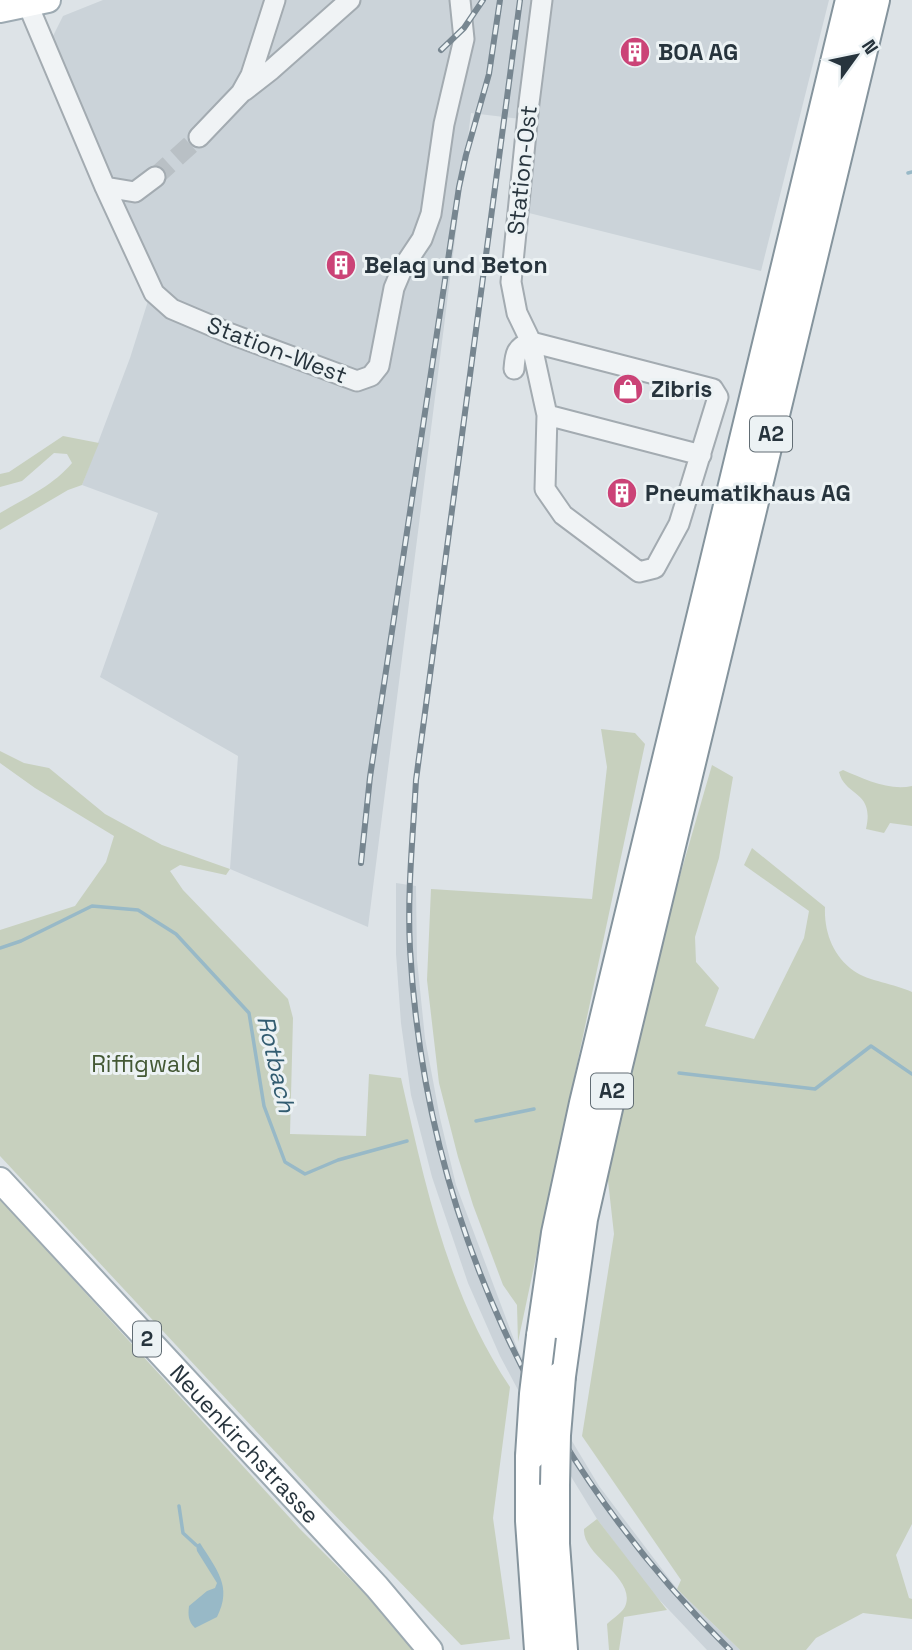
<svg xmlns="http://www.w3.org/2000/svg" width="912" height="1650" font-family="'Space Grotesk',sans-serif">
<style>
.built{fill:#cbd3d9}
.green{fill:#c7d0be}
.water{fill:#98b9c7}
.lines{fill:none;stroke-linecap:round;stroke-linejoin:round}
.stream{stroke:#98b9c7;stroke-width:3.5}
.minor-tunnel{stroke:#b9c0c5;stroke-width:19;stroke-dasharray:19 10;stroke-linecap:butt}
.minor-casing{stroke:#a3abb1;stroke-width:23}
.major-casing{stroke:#9daab2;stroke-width:28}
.highway-casing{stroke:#85949d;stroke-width:32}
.minor{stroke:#f0f3f5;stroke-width:19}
.major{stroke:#fff;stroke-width:24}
.highway{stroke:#fff;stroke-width:28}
.rail-casing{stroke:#778690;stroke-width:6}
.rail{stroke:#ecf2f4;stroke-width:3.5;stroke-dasharray:10;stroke-linecap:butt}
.highway-bridge-casing{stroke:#85949d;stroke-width:32;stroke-linecap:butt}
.highway-bridge{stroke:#fff;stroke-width:28}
.labels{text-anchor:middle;stroke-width:6;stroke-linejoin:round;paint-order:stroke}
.shield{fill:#ecf2f4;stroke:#626d74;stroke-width:2}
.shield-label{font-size:21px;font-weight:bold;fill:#27343d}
.poi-label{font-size:23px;font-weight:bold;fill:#27343d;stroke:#ecf2f4;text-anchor:start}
.street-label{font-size:23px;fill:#27343d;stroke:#ecf2f4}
.park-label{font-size:23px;fill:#435834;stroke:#ecf2f4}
.water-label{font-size:24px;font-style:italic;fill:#325c70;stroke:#ecf2f4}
</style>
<rect width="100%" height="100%" fill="#dde3e7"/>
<path class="built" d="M103,0H829L761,271L513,209L521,119L471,113L368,927L230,869L238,756L100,677L158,513L82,485L130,358L154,282L51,40L63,16Z
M396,883L416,886L417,960L425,1038L440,1118L456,1185L519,1353L599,1486L677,1589L740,1650H707L651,1591L597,1519L517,1388L500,1356L468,1283L432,1177L411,1095L401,1023L396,954Z"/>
<path class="green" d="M63,436L99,443L82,485L68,490L0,530V513C24,499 54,485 72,463L67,454L54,453L22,481L0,487V474L9,472Z
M601,729L635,733L645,744L518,1342L517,1305L503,1285L473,1205L458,1157L439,1083L427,980L431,889L592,899L607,767Z
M0,751L24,763L49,768L105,814L162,845L230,869L226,875L180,865L170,871L183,890L288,999L293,1018L290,1134L366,1136L369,1074L401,1078C425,1184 448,1295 510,1387L493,1518L510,1639L461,1645L322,1502L0,1156V930L75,906L106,862L114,836L35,788L0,763Z
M712,765L733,777L719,858L695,937L696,962L719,988L705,1026L754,1039L804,938L809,911L744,865L752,848L825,907C824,932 833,956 854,971C868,981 895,984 912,992V1524L896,1555L909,1598L912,1599V1619L863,1613L816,1638L806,1650H740L677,1589L681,1580L582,1436L614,1234L606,1163L655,962Z
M843,770C864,779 889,791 912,786V826L890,823L884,833L866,829C875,790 845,797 839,772Z
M0,1199L300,1529L421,1650H0Z
M597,1519L667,1610L624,1617L619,1650H609L607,1624C613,1618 624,1612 626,1604C634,1576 582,1555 584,1529Z"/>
<path class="water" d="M200,1543C216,1569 233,1586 217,1617L195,1628C188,1621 188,1615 189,1606L207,1591L215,1588L217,1583L197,1551L196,1545Z"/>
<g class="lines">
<path class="stream" d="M908,173L912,172
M0,948L21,941L92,906L138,910L176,934L249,1013L264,1106L285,1162L305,1174L338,1160L407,1141
M679,1073L815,1089L871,1046L912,1074
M476,1121L534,1109
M179,1506L183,1533L196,1545"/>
<path class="minor-tunnel" d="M155,177L199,137"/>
<g class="minor-casing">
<path id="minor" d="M28,5L105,187L154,293L172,309L231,334L357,381L371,376L379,366L394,288L402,269L422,239L431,214L444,124L464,39L460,0
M244,91L271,70L350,0
M199,137L241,93L251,75L275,0
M105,187L135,192L155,177
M514,369C515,354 516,347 531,342L713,389L718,397L679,524L655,568L639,572L563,515L545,489L547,415L531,342L517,313L511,282L529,103L542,0
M547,415L701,455"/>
</g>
<g class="major-casing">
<g id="major">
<path d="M0,10L48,0"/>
<path id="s1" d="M0,1180L377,1587L430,1650"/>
</g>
</g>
<g class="highway-casing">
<path id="highway" d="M541,1336L556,1233L584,1103L850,0
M561,1376L583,1219L614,1082L875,0
M530,1456V1521L539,1650
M555,1485V1544L563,1650"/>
</g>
<use href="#minor" class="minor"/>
<use href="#major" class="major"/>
<use href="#highway" class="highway"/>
<g class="rail-casing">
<path id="rail" d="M520,0L416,780C413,836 407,893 410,949C425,1218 539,1462 730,1650
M441,50L464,28L483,0
M361,863L370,777L459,187L466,155L489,74L500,0"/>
</g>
<use href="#rail" class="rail"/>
<g class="highway-bridge-casing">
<path id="highway-bridge" d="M530,1456L534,1394L541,1336
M555,1485L556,1435L561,1376"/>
</g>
<use href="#highway-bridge" class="highway-bridge"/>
</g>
<defs>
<g id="building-disc" transform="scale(1.575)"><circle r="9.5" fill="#cb4377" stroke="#ecf2f4"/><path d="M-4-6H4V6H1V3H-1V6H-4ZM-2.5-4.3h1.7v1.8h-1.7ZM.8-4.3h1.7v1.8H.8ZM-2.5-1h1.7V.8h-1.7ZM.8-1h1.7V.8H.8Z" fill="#fff"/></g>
<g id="shop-disc" transform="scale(1.575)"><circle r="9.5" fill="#cb4377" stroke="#ecf2f4"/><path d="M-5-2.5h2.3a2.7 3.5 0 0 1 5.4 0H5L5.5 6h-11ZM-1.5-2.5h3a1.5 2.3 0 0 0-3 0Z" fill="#fff"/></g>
</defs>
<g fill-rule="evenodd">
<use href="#building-disc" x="635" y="52"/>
<use href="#building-disc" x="341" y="265"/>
<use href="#shop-disc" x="628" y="389"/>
<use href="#building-disc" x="622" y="493"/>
</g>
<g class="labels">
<g class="shield">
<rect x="750" y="416.5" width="42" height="35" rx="5"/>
<rect x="591" y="1073.5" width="42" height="35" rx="5"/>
<rect x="133" y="1321.5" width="28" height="35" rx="5"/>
</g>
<g class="shield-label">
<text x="771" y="441">A2</text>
<text x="612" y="1098">A2</text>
<text x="147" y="1346">2</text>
</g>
<g class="poi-label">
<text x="658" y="60">BOA AG</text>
<text x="364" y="273">Belag und Beton</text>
<text x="651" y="397">Zibris</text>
<text x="645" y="501">Pneumatikhaus AG</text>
</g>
<g class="street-label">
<text transform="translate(522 170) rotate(-84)" y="8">Station-Ost</text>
<text transform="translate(277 350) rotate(21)" y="8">Station-West</text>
<text dy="8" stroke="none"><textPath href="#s1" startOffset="360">Neuenkirchstrasse</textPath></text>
</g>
<g class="park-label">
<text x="146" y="1072">Riffigwald</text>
</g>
<g class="water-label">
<text transform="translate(276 1064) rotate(77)" y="8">Rotbach</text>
</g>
</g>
<g transform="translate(856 56) rotate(57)" stroke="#ecf2f4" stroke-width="5" paint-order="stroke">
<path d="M0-5L12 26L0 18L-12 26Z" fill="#27343d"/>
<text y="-10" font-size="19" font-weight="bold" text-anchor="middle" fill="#27343d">N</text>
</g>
</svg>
